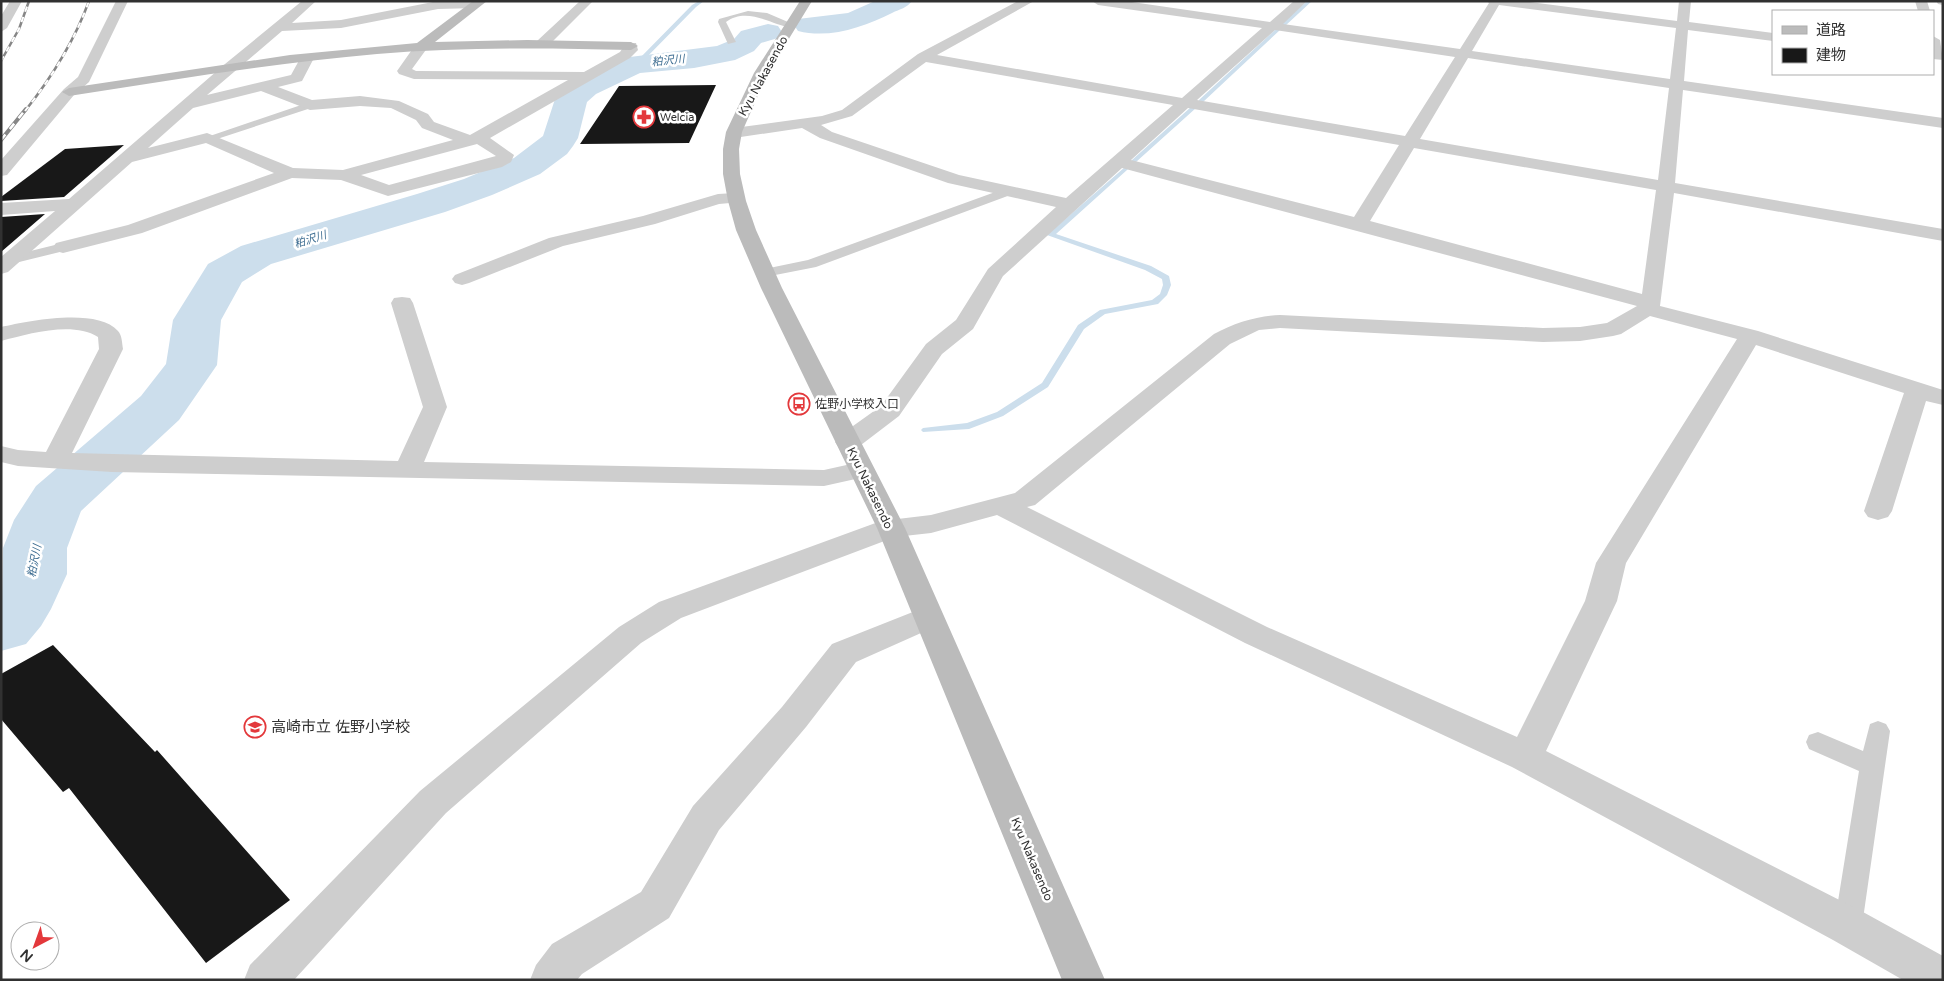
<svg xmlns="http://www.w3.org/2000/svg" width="1944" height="981" font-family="'Varela Round','Noto Sans JP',sans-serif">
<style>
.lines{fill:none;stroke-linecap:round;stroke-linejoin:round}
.stream{fill:#ccdeec;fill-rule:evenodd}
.river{fill:#ccdeec;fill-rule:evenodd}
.building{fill:#181818}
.lane{fill:#cecece;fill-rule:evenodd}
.street{fill:#cecece;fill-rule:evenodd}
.secondary{fill:#bbb;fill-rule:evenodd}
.rail-far1-casing{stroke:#868686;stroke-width:2.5}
.rail-casing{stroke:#868686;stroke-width:4}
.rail-far1{stroke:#fff;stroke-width:2;stroke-dasharray:5.5;stroke-linecap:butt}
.rail{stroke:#fff;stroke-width:2.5;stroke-dasharray:7;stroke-linecap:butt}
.labels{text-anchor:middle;stroke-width:5;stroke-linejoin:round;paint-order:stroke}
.far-water-label{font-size:11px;font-style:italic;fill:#3f6e92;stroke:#fff}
.far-poi-label{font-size:11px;fill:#313131;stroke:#fff;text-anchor:start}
.street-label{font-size:12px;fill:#313131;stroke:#fff}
.poi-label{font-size:12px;fill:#313131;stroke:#fff;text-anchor:start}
.near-poi-label{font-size:15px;fill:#313131;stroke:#fff;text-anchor:start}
</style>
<rect width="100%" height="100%" fill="#fff"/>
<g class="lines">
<path class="stream" d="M699,1H704L696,7L640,64H636V62L692,5Z
M1307,1H1312L1285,26H1281V24Z
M1276,29L1280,30L1203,102H1199V100Z
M1191,107L1196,108L1136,162H1132V160Z
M1125,167L1128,169L1127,170L1056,234L1151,266L1169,276L1171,285L1167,295L1158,304L1105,314L1084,329L1048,387L1003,416L969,429L923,432L921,430L923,428L967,423L997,412L1042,383L1078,325L1100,310L1152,300L1160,294L1163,285L1162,279L1145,270L1047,235Z"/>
<path class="river" d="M875,1H912C907,8 900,9 892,13C864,27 830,39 798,31L794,25L798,19L848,13Z
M768,24L778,26L782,32L778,38L761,43L754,51L735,60L694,68L640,73L596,94L587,102L578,138L573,146L567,154L540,174L492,195L445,212L271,264L242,282L221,320L217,365L179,420L81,511L67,548V574L51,609L41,626L26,644L1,651L3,548L14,520L36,486L141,396L166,364L173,320L208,264L241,246L417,194L464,179L514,158L543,136L555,99L559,92L574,80L597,71L622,58L717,46L734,39L741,31Z"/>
</g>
<path class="building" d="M716,85L689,143L580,144L619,86Z
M124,145L64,197L1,201V197L65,149Z
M45,214L1,252V217Z
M53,645L155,752L157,750L290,900L206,963L69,788L63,792L1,719V674Z"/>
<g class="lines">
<path class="lane" d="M748,11L767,13L795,25C783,34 751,3 726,22L736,42L728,44L718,22L719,19Z
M310,102L315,105L314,107L214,140H206L204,138Z
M1009,187L1015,191L1013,194L816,267L765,277L758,273L760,270L808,260Z
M63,243L68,244L70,247L68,250L11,264L4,260L6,257Z
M1878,721L1886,724L1890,731L1862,926L1858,935L1848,939L1838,935L1834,926L1859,771L1809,749L1806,742L1809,735L1818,732L1863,751L1870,724Z"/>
<path class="street" d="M10,1H22L7,28L1,32V16Z
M116,1H128L89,82L74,95L7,175L1,176V160L64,89L78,77Z
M302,1H316L292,23L341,20L438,1H480L482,4L476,8L438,9L341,28L282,31L207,95L291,75L302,55L307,54L314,58L302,81L278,87L312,100L360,96L399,101L428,114L434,122L470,135L568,80L414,79L399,74L397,71L416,44L421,43L428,47L412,69L416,71L584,72L620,52L626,43H636L638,50L630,58L490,138L514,155L511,162L502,167L388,196L341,180L292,178L142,233L63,253L56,251L53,247L56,243L128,225L274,173L206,143L132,162L8,272L1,274V257L55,211L1,215V203L69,199L225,64ZM261,91L310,110L360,106L391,108L416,120L422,128L453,140L343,170L293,168L207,133L148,148L193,108ZM477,144L496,156L389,185L361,175Z
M580,1H593L547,47H537L535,44L537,41Z
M1018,1H1034L937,55L1182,98L1262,28L1098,5L1092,1H1125L1270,22L1294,1H1307L1283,24L1460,49L1489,3L1487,1H1523L1677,21L1679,1H1691L1689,22L1773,33V41L1688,30L1684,81L1943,118V128L1683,90L1675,183L1943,229V241L1674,193L1660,306L1758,331L1943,390V405L1926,401L1892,511L1888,517L1878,520L1868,517L1864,511L1904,393L1756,345L1626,563L1617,601L1546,751L1863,912L1943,956V980H1903L1833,940L1512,767L1245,643L997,515L931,533L895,537L681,618L641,643L446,813L294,980H244L250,965L420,791L619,627L659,602L881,521L931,515L1015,493L1214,334C1235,323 1256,316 1280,315L1543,328L1580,327L1607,323L1637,306L1122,168L1003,276L973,329L942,354L899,416L857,448L848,450L839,448L835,442L839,436L881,406L926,344L956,320L988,269L1056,207L948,183L820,138L802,128L734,138L726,133L734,128L822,116L842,110L918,54ZM1499,5L1676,28L1670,79L1472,51ZM1275,30L1455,57L1405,136L1197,100ZM1468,58L1669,88L1658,180L1420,139ZM926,62L1173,105L1066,198L959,175L832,132L821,125L852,116ZM1188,108L1399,145L1354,217L1131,160ZM1414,148L1656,190L1642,294L1370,221ZM1650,316L1737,339L1596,563L1585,601L1517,737L1267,627L1027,507L1035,505L1230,344L1259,330L1280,328L1543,342L1580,341L1613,336L1621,334Z
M1915,1H1927L1930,11H1918Z
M1936,1H1943V5L1938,4Z
M1933,36L1940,40L1943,60L1933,59Z
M735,193L741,194L744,198L741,202L719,204L655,224L563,246L469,283L462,285L455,283L452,279L455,275L549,238L643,216L718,194Z
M402,297L410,298L413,303L447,407L424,462L824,470L860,462L869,464L873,470L869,476L824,486L112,472L18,466L1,462V446L18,450L46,452L99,349L98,337C72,321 29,334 1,341V327C28,321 97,307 118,331C122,335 122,343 123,349L72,453L398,461L423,407L391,303L394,298Z
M928,606L939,609L944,617L939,625L856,662L806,727L719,830L669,918L582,974L577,980H530L536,965L552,944L641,892L693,806L782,707L832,644Z"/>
<path class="secondary" d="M473,1H487L435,42L527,40L631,42L638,46L631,50C546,48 462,47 377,54C274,63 171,80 69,96L62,92L69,88L290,55L417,43Z
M800,1H812L768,73L742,132L739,149L740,174L746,201L756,230L782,288L905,528L1105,980H1062L877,528L761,288L736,230L728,201L723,174V149L726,132L754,73Z"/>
<g class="rail-far1-casing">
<path id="rail-far1" d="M1,61L19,29L29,1
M25,111C52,77 74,42 89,1"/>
</g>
<g class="rail-casing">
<path id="rail" d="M1,140L26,109"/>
</g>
<use href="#rail-far1" class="rail-far1"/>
<use href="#rail" class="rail"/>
</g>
<defs>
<g id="pharmacy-ring" transform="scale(1.125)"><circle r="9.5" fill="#fff" stroke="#e3383b" stroke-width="1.5"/><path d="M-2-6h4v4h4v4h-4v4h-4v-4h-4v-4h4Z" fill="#e3383b"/></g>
<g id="bus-ring" transform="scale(1.125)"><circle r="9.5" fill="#fff" stroke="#e3383b" stroke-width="1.5"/><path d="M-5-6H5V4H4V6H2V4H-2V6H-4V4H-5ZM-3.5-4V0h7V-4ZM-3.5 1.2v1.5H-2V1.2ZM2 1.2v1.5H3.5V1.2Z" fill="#e3383b"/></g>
<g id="school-ring" transform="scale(1.125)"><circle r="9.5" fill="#fff" stroke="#e3383b" stroke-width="1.5"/><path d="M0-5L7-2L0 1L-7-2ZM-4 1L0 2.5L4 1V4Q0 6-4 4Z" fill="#e3383b"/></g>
</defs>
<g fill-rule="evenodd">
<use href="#pharmacy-ring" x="644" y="117"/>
<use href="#bus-ring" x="799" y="404"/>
<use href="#school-ring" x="255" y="727"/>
</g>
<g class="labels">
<g class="far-water-label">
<text transform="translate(668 60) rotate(-6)" y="4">粕沢川</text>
<text transform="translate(310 239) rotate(-17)" y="4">粕沢川</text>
<text transform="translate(34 561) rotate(-79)" y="4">粕沢川</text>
</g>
<g class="far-poi-label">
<text x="660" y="121">Welcia</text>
</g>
<g class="street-label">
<text transform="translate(763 76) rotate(-61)" y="4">Kyu Nakasendo</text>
<text transform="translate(870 488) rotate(64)" y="4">Kyu Nakasendo</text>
<text transform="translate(1032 859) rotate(67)" y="4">Kyu Nakasendo</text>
</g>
<g class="poi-label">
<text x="815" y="408">佐野小学校入口</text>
</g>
<g class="near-poi-label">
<text x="271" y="732">高崎市立 佐野小学校</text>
</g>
</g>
<rect width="1944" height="981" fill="none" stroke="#313131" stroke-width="5"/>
<rect x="1772" y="10" width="162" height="65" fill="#ffffff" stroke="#adadad"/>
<rect x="1782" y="26" width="25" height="8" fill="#bbbbbb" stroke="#adadad"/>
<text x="1816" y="35" font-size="15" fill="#313131">道路</text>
<rect x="1782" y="48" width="25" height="15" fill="#181818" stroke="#adadad"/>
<text x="1816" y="60" font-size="15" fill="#313131">建物</text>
<g transform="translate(35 946) rotate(221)"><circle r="24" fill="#ffffff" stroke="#adadad"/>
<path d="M0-4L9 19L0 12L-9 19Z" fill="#e3383b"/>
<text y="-8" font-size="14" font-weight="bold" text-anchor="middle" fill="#313131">N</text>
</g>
</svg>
